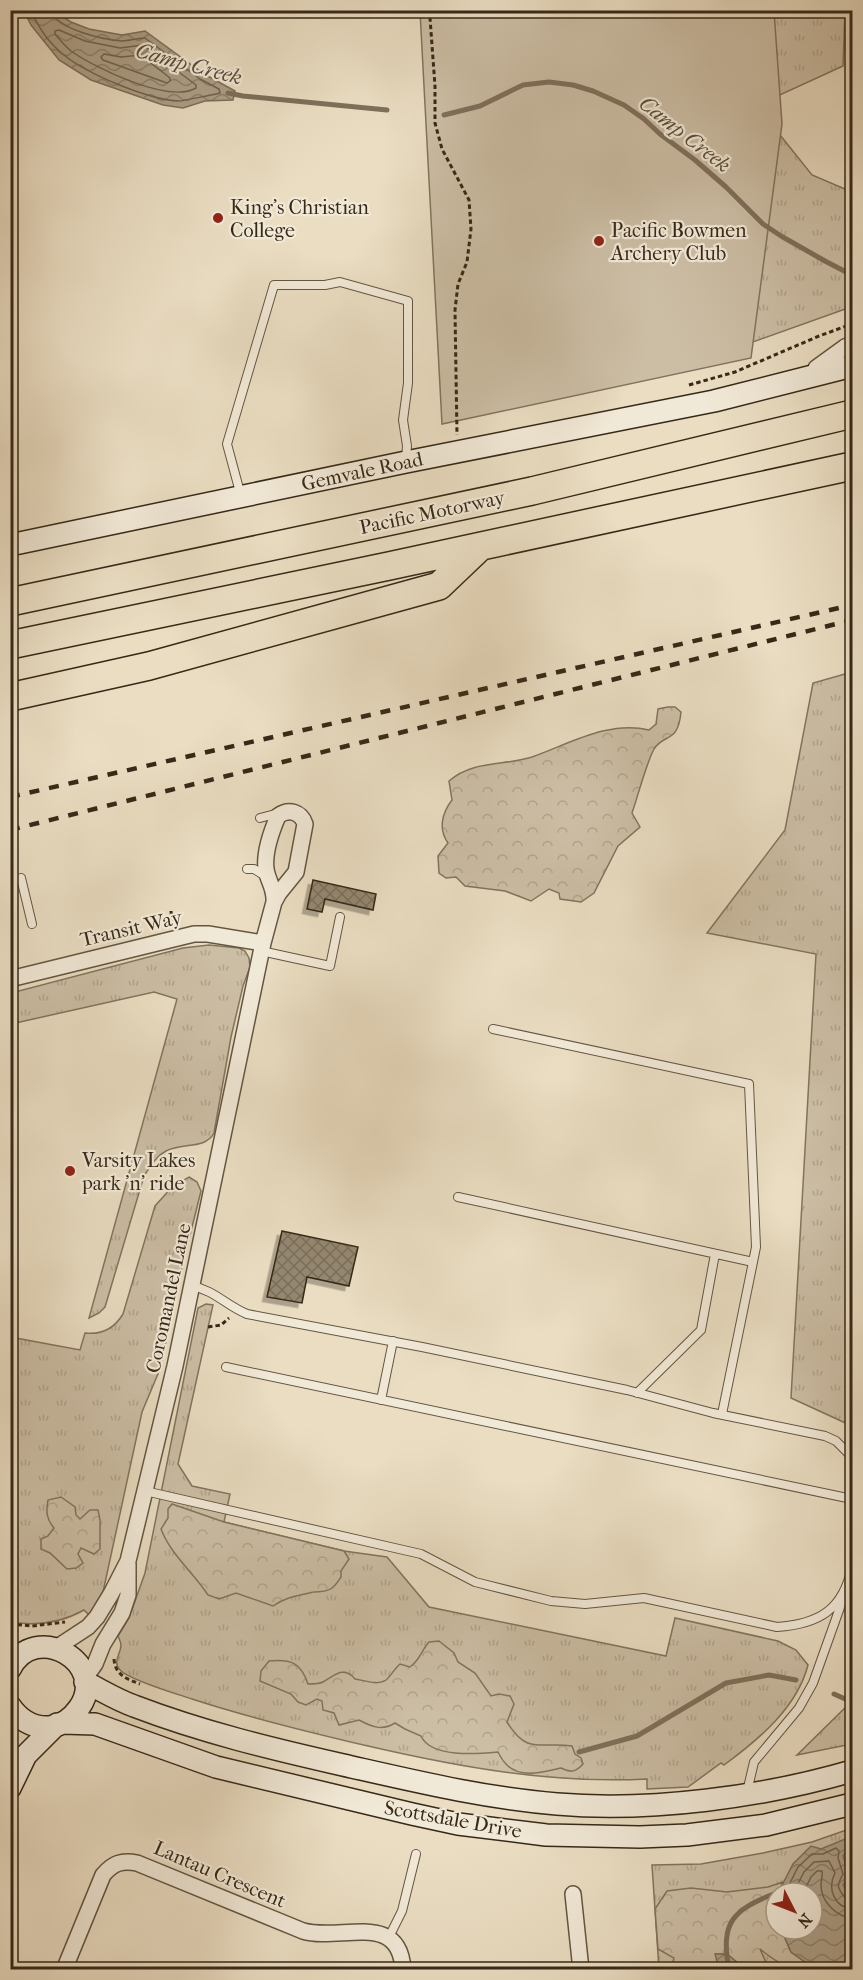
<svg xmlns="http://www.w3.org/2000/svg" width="863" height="1980" font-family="'IM FELL French Canon',serif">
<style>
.grass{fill:url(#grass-tufts);stroke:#82745e;stroke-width:1.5;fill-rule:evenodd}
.forest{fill:url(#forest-crowns);stroke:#82745e;stroke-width:1.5}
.garden{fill:#ccbea5;stroke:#82745e;stroke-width:1.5}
.water{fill:url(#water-waves);stroke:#7e705b;stroke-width:1.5}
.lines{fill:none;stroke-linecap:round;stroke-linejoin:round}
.shore{stroke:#726450;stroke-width:1.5}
.stream{stroke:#7e705b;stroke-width:5}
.building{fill:url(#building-cross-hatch);stroke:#372918;stroke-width:1.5;filter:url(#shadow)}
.lane-casing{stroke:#645642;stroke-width:10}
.street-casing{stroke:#645642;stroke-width:18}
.secondary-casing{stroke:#372918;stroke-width:24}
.highway-casing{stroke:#372918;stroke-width:30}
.path{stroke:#372918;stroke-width:3;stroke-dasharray:4.5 3;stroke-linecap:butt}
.lane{stroke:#f1e9d7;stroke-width:8}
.street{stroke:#f1e9d7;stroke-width:15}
.secondary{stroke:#f1e9d7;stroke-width:21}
.highway{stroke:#eaddc2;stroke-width:27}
.rail{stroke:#372918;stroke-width:4.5;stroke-dasharray:10 10;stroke-linecap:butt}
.poi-dot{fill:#8f2418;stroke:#f1e9d7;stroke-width:2}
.labels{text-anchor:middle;stroke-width:4.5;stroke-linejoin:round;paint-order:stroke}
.poi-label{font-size:20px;fill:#372918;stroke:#f1e9d7;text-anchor:start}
.street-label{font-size:20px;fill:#372918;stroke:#f1e9d7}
.water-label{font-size:21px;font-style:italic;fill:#5a4d3a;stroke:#f1e9d7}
</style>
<defs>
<pattern id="grass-tufts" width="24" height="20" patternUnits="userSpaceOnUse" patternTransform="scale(1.5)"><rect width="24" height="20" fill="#ccbea5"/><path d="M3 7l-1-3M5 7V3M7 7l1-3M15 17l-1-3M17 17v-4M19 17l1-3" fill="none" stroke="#b0a38d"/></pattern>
<pattern id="forest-crowns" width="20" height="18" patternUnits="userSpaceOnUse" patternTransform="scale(1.5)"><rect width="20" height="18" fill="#ccbea5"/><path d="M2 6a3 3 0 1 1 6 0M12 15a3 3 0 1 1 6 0" fill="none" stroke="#b0a38d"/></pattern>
<pattern id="water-waves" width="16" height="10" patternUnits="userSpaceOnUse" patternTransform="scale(1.5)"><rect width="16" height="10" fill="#ada088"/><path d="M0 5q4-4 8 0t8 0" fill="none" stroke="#8e826e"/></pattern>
<pattern id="building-cross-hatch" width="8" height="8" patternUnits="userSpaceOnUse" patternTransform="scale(1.5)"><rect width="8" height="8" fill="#948770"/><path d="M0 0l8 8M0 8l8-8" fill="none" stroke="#7a6e5b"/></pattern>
<filter id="shadow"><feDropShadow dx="-4.5" dy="4.5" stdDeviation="0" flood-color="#0004"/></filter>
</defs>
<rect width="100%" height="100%" fill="#eaddc2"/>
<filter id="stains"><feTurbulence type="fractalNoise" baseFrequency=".00333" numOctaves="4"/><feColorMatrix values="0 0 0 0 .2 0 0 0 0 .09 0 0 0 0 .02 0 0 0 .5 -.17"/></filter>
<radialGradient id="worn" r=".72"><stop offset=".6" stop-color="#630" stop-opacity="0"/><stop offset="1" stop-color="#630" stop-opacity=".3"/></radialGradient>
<path class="grass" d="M758,11H845L843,66L769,100Z
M772,125L812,175L852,192V253L848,256L851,307L733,349Z
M852,672V1426L791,1398L816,954L707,933L785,830L813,683Z
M209,945L239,948L245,951L249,958L250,967L243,986L231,1037L214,1133C205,1150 182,1142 166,1151C156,1156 150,1167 144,1176L105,1307L99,1313L89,1318L177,999L154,992L11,1024V993L183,948Z
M189,1177L197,1182L201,1191L182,1267L160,1369L142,1412L103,1592L89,1615L84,1610C61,1623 36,1626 11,1622L10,1337L80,1350L85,1333C102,1335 114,1329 123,1314L155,1206L173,1186Z
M206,1304L213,1305L178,1464L192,1486L230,1494L224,1522L344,1551L387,1557L429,1607L666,1656L675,1618L778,1641L796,1650L808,1665C797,1708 758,1740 724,1765L721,1763L688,1787L647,1789V1779C552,1784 459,1767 368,1746C308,1732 250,1718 192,1699C177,1694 129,1680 120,1670C112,1661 121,1654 121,1645C121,1642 119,1639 118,1636L129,1618L145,1573L198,1308Z
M852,1701V1744L797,1755Z
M852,1828V1969H659L652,1865L701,1864L763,1853L812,1842ZM776,1893H812V1929H776Z"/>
<path class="forest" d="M668,707H675L681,712C678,744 664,733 654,749C646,764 638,796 632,813L640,827L618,846L594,893L581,902L560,899L559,893L549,889L531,901L505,891L465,886L456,877L446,878L439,873L438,856L448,843C438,829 442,813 452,800L449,781C473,760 504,766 532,757C569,744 609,720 649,730L656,724L658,709Z
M61,1497L75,1507L76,1515L80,1519L90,1510H98L100,1520V1549L94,1554L81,1548L78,1554L83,1563L76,1568L67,1569L50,1553L41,1549V1539L48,1536L54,1528C46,1519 46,1511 48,1500Z
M172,1504L224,1522L344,1551L349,1559L341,1571V1577C339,1580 336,1585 332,1588C324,1594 317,1590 309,1593C296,1596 284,1598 273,1606L236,1593L219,1599L208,1595C193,1572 171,1555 161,1529L168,1518V1509Z
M439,1641L454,1653L458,1662L475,1673L491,1696L499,1694L510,1696L514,1704L507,1722C528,1756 540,1741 572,1746L575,1754L581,1758L583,1764C576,1772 571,1773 561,1768C545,1772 519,1779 506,1764C503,1761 500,1756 498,1752C477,1754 431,1758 421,1736L405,1729L395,1723C382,1731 372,1727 359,1720L339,1725L334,1713L323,1710L322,1701L317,1699L306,1705L298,1702L291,1694L260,1681L261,1671L269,1661C292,1659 301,1663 308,1684C312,1684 319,1684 323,1682C334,1676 344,1665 355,1679C363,1680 378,1686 386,1680C391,1676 394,1669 400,1664L410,1667C420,1660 421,1651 429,1642Z
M852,1846V1898L843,1885L850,1876L843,1856Z
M783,1882L778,1893H776V1929H781L791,1952L815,1969C788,1969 781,1966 760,1949L769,1969H745L727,1954H716L719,1969H671L674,1958L658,1949L655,1909L667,1891L691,1888L727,1892L768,1887Z"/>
<path class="garden" d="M420,11H774L782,124L751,358L442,424Z"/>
<path class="water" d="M24,11H54L71,22L89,29L122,35L145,31L204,74L235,91L233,100L205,101L183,108L163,105L91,80L59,60L31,25Z
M850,1837L852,1846L843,1856L850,1876L843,1885L852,1898V1969H815L791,1952L781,1929H812V1893H778L793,1864L811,1846L821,1849Z
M715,1954H727L745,1969H719Z"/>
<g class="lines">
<path class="shore" d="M31,10C38,27 50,44 64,55C87,74 149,100 179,101C182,101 217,94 220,93L219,89L200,79L145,38C137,38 129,41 122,41C105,40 54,29 52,10
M59,30L85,41L120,48L143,45L196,85V88C169,104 95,68 71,51C65,46 60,40 55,34V31Z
M104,54L121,57L141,55L170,78V81L167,83L103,60L101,57Z
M785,1893L798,1867L812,1854H823L836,1848L839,1851L838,1858L843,1874C836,1887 837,1887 846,1899L852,1901
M793,1893L804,1872L814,1862L829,1861L835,1873C827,1888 834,1907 852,1909
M803,1893L811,1877L817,1871H822C823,1876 821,1879 821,1885C821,1902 837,1917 852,1918"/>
<path class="stream" d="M228,93L243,96L387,110
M444,115L480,106L523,85L549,82L573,85L593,91L624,105L644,119L660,134L695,160L726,187L763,224L781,236L825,261L846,272L852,273
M834,1694L852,1702
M579,1752L637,1736L726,1683L769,1675L796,1680
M729,1970C720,1921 733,1910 776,1893"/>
</g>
<path class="building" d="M313,880L376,894L373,910L325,899L322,912L307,909Z
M282,1231L358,1247L349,1286L307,1277L302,1303L267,1297Z"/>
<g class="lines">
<g class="lane-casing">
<path id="lane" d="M241,496L227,444L274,285H325L340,282L408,301V383L403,420L407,446L406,459
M260,818L279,813
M247,869H254L267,877
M21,878L32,924
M261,951L330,966L340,917
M493,1029L749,1084L756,1247L753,1262
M458,1197L753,1262L722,1414
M192,1286C214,1290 227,1306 247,1314L422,1347L627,1390L713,1413L825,1436L836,1441L852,1457
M226,1367L852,1499
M637,1393L701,1330L715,1254
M381,1400L393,1341
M145,1491L421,1554L475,1582L551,1601L585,1604L644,1598L777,1627C819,1624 843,1610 852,1567
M747,1792L754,1762L799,1708L813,1683L843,1599
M389,1937L402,1911L416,1854"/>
</g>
<g class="street-casing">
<path id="street" d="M816,368L845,347L852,344
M10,979L194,934H208L263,943
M56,1648L88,1627L97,1617L111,1594L128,1561L175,1366L263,943L274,902L279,893L296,872L305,824C301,812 289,808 278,816C272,830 264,853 266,869C268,882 275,888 274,902
M85,1678L95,1664L103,1644L122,1613L128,1595V1564
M573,1894L581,1970
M64,1970L103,1875C113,1863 122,1860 137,1863L303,1931C340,1942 400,1910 403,1970"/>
</g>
<g class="secondary-casing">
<path id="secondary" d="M10,545L406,462L714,401L852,366
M10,1669C35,1619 110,1664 79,1708C72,1718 61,1726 49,1727C32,1728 19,1719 10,1706
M85,1682C101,1690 117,1700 134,1706C202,1732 272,1749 343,1765C414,1781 484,1798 557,1804C650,1812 763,1797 852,1771
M63,1723L95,1724L216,1767L412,1814L458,1824L546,1835L640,1837L687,1835L766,1825L852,1804
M10,1788L26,1755L57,1724"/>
</g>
<g class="highway-casing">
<path id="highway" d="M10,602L532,491L852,414
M10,645L389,566L852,466
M10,697L149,666L439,586L481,546"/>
</g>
<path class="path" d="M432,10L430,18L435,86V123L442,149L469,200L471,229L467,262L458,284L455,310L457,435
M689,385L735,372L819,336L852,324
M171,911L172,923
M208,1327L221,1325L229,1318
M10,1624L32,1626L65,1622
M114,1659C115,1675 127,1679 140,1684"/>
<use href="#lane" class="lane"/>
<use href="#street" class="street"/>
<use href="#secondary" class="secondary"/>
<use href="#highway" class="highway"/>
<path class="rail" d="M10,797L852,605
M10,830L852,620"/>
</g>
<g class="poi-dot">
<circle cx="218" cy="218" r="6"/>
<circle cx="599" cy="241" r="6"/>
<circle cx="70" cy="1171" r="6"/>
</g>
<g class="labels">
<g class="poi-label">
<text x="230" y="214">King's Christian<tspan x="230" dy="23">College</tspan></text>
<text x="611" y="237">Pacific Bowmen<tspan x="611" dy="23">Archery Club</tspan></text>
<text x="82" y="1167">Varsity Lakes<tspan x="82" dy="23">park 'n' ride</tspan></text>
</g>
<g class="street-label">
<text transform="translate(362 471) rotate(-12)" y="7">Gemvale Road</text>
<text transform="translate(432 512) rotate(-12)" y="7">Pacific Motorway</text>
<text transform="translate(131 928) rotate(-13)" y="7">Transit Way</text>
<text transform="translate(168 1298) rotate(-78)" y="7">Coromandel Lane</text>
<text transform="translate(453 1819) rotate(10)" y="7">Scottsdale Drive</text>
<text transform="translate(220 1874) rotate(23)" y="7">Lantau Crescent</text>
</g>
<g class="water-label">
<text transform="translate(189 64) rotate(15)" y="7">Camp Creek</text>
<text transform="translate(685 134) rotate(38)" y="7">Camp Creek</text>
</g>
</g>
<rect width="863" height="1980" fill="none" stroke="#eaddc2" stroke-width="36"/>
<rect x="12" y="12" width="839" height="1956" fill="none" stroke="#372918" stroke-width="3"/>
<rect x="18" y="18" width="827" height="1944" fill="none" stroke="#372918" stroke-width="1.5"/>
<g transform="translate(794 1911) rotate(132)"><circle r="28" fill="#f1e9d7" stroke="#a79c8b" stroke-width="1.5"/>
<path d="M0-4.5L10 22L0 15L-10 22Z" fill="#8f2418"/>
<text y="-9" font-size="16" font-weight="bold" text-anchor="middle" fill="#372918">N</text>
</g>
<rect width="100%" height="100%" filter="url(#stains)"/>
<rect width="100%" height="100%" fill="url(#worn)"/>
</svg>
